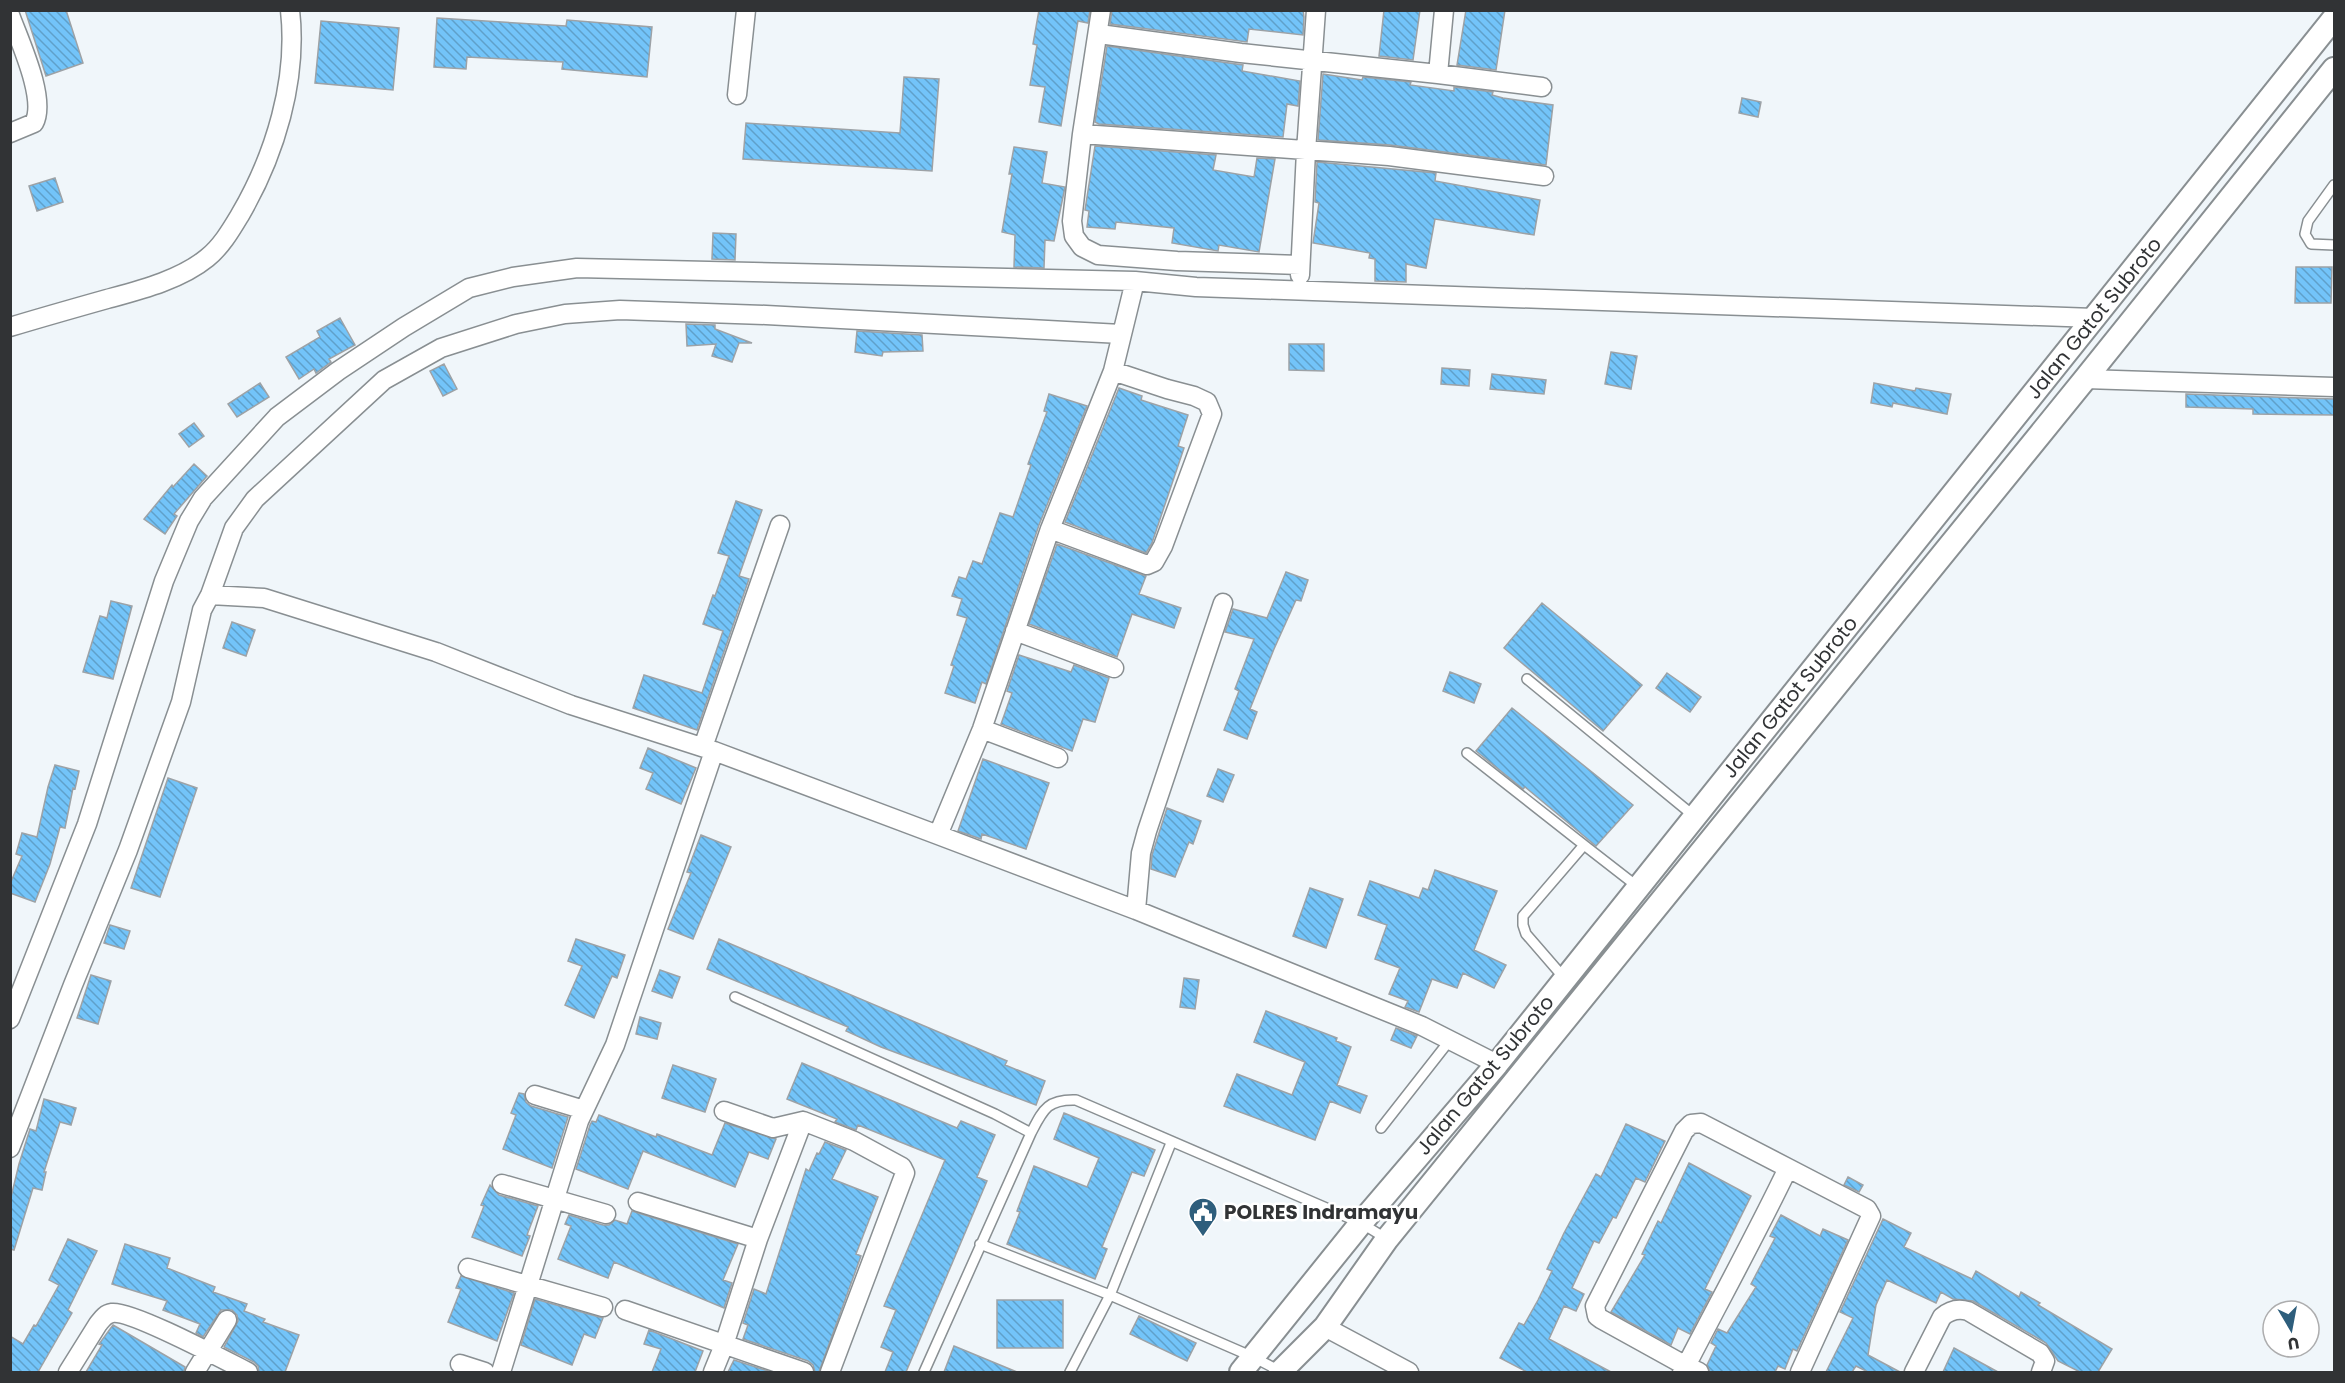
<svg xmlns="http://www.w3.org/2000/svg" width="2345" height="1383" font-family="Poppins,sans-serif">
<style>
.building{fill:url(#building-back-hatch);stroke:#9da2a6;stroke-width:1.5}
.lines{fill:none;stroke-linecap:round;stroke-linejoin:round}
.service-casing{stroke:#898f92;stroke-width:12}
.minor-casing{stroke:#898f92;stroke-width:21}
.tertiary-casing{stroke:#898f92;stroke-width:26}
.service{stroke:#fff;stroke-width:9}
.minor{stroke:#fff;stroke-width:18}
.tertiary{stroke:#fff;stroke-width:22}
.labels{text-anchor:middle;stroke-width:5;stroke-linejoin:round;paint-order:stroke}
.street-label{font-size:20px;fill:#313335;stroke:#fff}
.poi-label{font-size:20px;font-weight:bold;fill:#313335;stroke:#fff;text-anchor:start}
</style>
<defs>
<pattern id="building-back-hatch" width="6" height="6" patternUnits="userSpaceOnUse" patternTransform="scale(1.5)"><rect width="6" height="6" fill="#73c4f9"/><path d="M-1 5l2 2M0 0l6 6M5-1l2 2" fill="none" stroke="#5fa0ca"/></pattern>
</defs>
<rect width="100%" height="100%" fill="#f0f6fa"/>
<path class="building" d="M25,10H66L83,63L46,76Z
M1039,10H1090L1088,23L1078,21L1061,126L1039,122L1045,87L1030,85L1037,45L1033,44Z
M1112,10H1303L1304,17L1303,35L1249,29L1247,42L1110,24Z
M1384,10H1420L1413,60L1379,56Z
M1466,10H1505L1496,70L1457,65Z
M437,18L566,26L567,20L652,27L647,77L562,69L563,62L467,57L466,69L434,67Z
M321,21L399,28L393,90L315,83Z
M1107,46L1243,65L1242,71L1300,81L1298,106L1287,104L1283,137L1099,124L1095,122Z
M1323,74L1362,80L1363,77L1411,82L1410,85L1454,91V87L1493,92L1492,95L1503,98L1553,105L1546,165L1390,145L1318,140Z
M904,77L939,79L932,171L743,159L746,123L900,133Z
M1742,98L1761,102L1758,117L1739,113Z
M1095,146L1216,155L1213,170L1254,177L1257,158L1275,159L1259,252L1219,245L1218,251L1172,243L1174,228L1116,222L1115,229L1087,227L1089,211L1085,210Z
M1014,147L1047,152L1042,183L1065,187L1054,241L1045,240L1044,268L1014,267L1015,235L1002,232L1012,174H1009Z
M1317,162L1436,173L1435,181L1540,200L1534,235L1435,219L1426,268L1406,264V282L1375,281V259L1369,258L1370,253L1313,243L1319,203L1315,202Z
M55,178L63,202L37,211L29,186Z
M713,233L736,234L735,260L712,259Z
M2296,267H2332L2331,303H2295Z
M340,318L355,345L329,359L331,362L316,373L314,369L299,379L286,357L320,337L317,331Z
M686,324L715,325V329L752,343H739L732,362L712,356L716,344L687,346Z
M857,331L922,335L923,351L883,352L882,356L855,352Z
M1289,344H1324V371L1289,370Z
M1611,352L1637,356L1631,389L1605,384Z
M444,364L457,389L443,396L430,371Z
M1442,368L1470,370L1469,386L1441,384Z
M1492,374L1546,380L1544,394L1490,389Z
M260,383L269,397L237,417L228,404Z
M1874,383L1915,391L1916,388L1951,394L1947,414L1893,403L1892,407L1871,403Z
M1119,388L1142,396L1141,400L1188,415L1178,446L1184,448L1152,543L1146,553L1065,522Z
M1049,394L1087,406L1039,525L986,684L982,682L975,703L945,693L954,666L951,665L967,618L957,615L962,599L952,596L959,577L966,579L973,561L982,564L1000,513L1013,517L1031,465L1028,464L1047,412L1044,411Z
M2186,394L2334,399V415L2253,414V409L2186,407Z
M194,423L204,436L189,447L179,434Z
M194,464L207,476L174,514L177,516L165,534L144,519L172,485L173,487Z
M736,501L762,510L739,576L749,579L697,730L633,708L644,675L702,693L723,631L703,624L713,595L715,596L729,556L718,553Z
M1057,544L1146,576L1139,594L1181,608L1174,628L1132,614L1117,657L1029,624Z
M1286,572L1308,580L1301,601L1296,600L1274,649L1250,709L1257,712L1247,739L1224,730L1239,691L1235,689L1254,639L1225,632L1233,609L1267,618Z
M111,601L132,606L113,679L83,672L100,616L107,618Z
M1542,603L1642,685L1603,731L1504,648Z
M232,622L255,630L246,656L223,648Z
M1019,655L1071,672L1074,665L1109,678L1095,722L1083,719L1072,751L1001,724L1012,693L1007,691Z
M1450,672L1481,684L1474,703L1443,691Z
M1667,673L1701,697L1690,712L1656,688Z
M1512,708L1633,805L1596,846L1525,787L1523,789L1476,751Z
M648,748L696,768L681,804L646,789L653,773L640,768Z
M983,759L1049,783L1026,849L982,834L981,839L958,831Z
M55,765L79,771L75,789L73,788L65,828L60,827L50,864L35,902L10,893V884L22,856L16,854L22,833L37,837L48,787Z
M1218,769L1234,775L1223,802L1207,796Z
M168,778L197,788L160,897L131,888Z
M1167,808L1201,821L1193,844L1189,842L1175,877L1151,869L1152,855Z
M701,835L731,847L693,939L668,929L691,873L687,872Z
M1435,870L1497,891L1474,950L1506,965L1494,988L1463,973L1457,988L1432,979L1419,1012L1405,1007L1408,1001L1389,994L1400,968L1375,959L1387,925L1358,915L1370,881L1419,898L1423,888L1428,890Z
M1310,888L1343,899L1326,948L1293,936Z
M110,925L130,931L124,949L104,943Z
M576,939L625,955L617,978L612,976L594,1018L565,1005L582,966L568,961Z
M719,939L1007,1061L1005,1065L1045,1081L1036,1105L881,1047L846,1031L848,1027L707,969Z
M660,970L680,977L672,998L652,991Z
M91,975L111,981L98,1024L77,1018Z
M1184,978L1199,980L1195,1009L1180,1007Z
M1266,1011L1337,1038L1336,1041L1351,1047L1337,1085L1367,1096L1360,1113L1330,1101L1315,1140L1224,1106L1237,1074L1292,1095L1305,1062L1254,1042Z
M640,1017L661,1023L657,1039L636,1034Z
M1396,1028L1417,1036L1411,1048L1391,1040Z
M802,1063L957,1128L961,1121L995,1135L977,1177L987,1181L906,1372H885L893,1352L881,1347L896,1310L884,1306L945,1160L858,1125L856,1130L835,1122L837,1119L787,1099Z
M673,1065L716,1079L705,1112L662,1098Z
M519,1093L524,1094L526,1102L531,1106L568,1117L552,1168L503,1149L516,1115L511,1113Z
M44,1099L76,1108L71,1125L60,1122L44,1172H46L42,1190L33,1188L14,1250L10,1249V1201L19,1164L30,1129L36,1131Z
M1064,1113L1155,1150L1144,1176L1132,1172L1102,1247L1107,1249L1095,1279L1007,1244L1020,1212L1017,1211L1034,1166L1087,1187L1099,1158L1054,1139Z
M599,1115L656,1137L657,1134L712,1155L725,1123L776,1139L768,1159L749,1152L735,1187L643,1151L628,1189L576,1169L590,1125L592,1121L596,1122Z
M1626,1124L1665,1141L1645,1182L1636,1178L1616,1218L1613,1217L1599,1243L1594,1241L1572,1288L1584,1294L1576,1311L1564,1306L1549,1339L1611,1372H1527L1500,1358L1519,1323L1524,1325L1538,1300L1552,1271L1547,1269L1564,1233L1596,1174L1601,1177Z
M825,1142L846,1150L832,1179L878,1197L856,1254L861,1256L819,1372H815L813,1365L808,1361L743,1339L748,1325L743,1323L754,1289L766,1294L806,1169L809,1171L817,1153L819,1154Z
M1689,1163L1751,1196L1705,1289L1712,1292L1690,1334L1678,1328L1671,1345L1611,1312L1645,1255L1642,1254L1658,1221L1661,1223Z
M1848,1177L1863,1185L1859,1192L1844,1185Z
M490,1185L499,1195L538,1206L527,1235L530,1236L522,1256L472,1237L484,1206L481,1205Z
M632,1211L738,1244L723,1280L732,1283L724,1308L614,1262L608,1278L558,1259L571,1226L565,1224L569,1215L603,1225H609L615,1220L627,1224Z
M1781,1215L1820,1236L1823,1229L1848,1240L1797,1351L1793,1349L1785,1369L1778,1366L1775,1372H1710L1707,1365L1716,1346L1711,1343L1718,1329L1727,1333L1756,1287L1751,1284L1775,1238L1770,1236Z
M1883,1219L1911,1233L1904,1247L1972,1279L1976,1271L2019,1297L2021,1292L2040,1303L2038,1305L2112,1349L2098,1372H2080L2058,1361L2046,1343L1973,1301L1953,1299L1941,1292L1936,1303L1887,1280L1876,1305L1868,1355L1900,1372H1868L1856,1366L1852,1372H1826L1853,1318L1840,1312Z
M68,1239L97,1251L68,1310L72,1313L38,1372H10V1336L23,1344L34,1325L36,1326L59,1285L49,1280Z
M125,1244L170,1258L167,1268L215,1287L213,1292L247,1304L244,1311L265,1319L263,1322L299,1335L285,1372H259L258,1366L254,1362L224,1347L238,1321L237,1315L232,1310H221L203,1337L196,1333L200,1324L163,1310L167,1301L112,1284Z
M461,1276L514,1293L497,1341L448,1322L461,1289L456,1288Z
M535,1299L603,1318L595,1338L584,1334L572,1365L521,1345Z
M997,1300H1063V1348H997Z
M1139,1316L1196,1343L1187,1361L1130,1334Z
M113,1325L185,1367L184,1372H86L102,1345L99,1344Z
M649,1330L703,1351L695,1372H652L661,1349L644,1344Z
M954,1346L1017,1372H944Z
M1954,1348L1998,1372H1943Z
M734,1360L771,1372H728Z"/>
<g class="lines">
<g class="service-casing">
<path id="service" d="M2334,185L2308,221L2305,234L2311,244L2334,245
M1527,679L1694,816
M1467,753L1584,845L1523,916V925L1526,934L1565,979
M1584,845L1638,887
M735,997L995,1114L1031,1133L924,1372
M1381,1128L1450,1040
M1031,1133C1043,1110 1047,1099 1076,1100L1361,1223L1387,1239
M980,1244L1110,1295L1171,1143
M1070,1372L1110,1295L1253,1357L1280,1371"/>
</g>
<g class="minor-casing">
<path id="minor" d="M1101,10L1082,134L1072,221L1074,236L1082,247L1098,255L1177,261L1300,265
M10,15C19,40 47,99 34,123L10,133
M1099,34L1241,53L1438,74L1444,10
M1438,74L1542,87
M737,95L746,10
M1082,134L1389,156L1544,176
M1300,275L1306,151L1316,10
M10,327C43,317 75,308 107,299C140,290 180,280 207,258C221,247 231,230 240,215C275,155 298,80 290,10
M2085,379L2334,387
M1050,529L1147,565L1154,562L1163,546L1212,414L1207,402L1194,396L1167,389L1113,371
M210,595L234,528L255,499L384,380L441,348L516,324L565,314L620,310L766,315L1121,334
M1015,631L1114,668
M982,729L1058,758
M703,747L780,525
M938,835L1136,910L1422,1026L1497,1064
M1136,910L1141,853L1147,831L1223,603
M10,1019L87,824L164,581L189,521L203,498L277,417L338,371L404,327L469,288L513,277L577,268L1135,281L1196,287L2094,318
M535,1095L584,1110
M803,1121L854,1141L902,1167L905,1173L830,1372
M10,1148L73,985L128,850L181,702L202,610L210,595L264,598L436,652L571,705L714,751L938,835L982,729L1050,529L1113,371L1135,281
M1788,1168L1867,1209L1871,1216L1800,1372
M502,1184L606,1214
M638,1202L758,1239
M468,1268L603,1307
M625,1310L804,1372
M1325,1327L1409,1372
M460,1364L485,1372
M68,1372L98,1324C102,1319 105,1314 112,1313C131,1310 226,1361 248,1372
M195,1372L227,1320
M501,1372L579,1121L615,1045L714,751
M713,1372L724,1345L758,1239L803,1121L773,1128L724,1111
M1682,1372L1686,1366C1720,1300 1756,1235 1788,1168L1701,1123L1691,1124L1684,1131L1595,1306L1597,1316L1601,1319L1686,1366L1699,1372
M1914,1372L1942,1317C1950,1310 1958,1308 1968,1311L2040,1353L2045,1361L2041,1372"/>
</g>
<g class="tertiary-casing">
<path id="tertiary" d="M1241,1372L1361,1223L1497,1064L2334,18
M1280,1372L1325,1327L1387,1239L2085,379L2334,69"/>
</g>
<use href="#service" class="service"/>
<use href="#minor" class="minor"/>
<use href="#tertiary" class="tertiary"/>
</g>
<defs>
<g id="civic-pin" transform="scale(1.5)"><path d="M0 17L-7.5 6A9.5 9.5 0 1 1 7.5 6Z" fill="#2e5e7c" stroke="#fff"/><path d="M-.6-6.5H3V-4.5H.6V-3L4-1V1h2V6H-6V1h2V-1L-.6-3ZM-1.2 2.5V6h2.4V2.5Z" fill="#fff"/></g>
</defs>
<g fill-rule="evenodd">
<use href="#civic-pin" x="1203" y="1212"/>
</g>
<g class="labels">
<g class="street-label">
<text transform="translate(2094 318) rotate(-51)" y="7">Jalan Gatot Subroto</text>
<text transform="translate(1790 697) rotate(-51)" y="7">Jalan Gatot Subroto</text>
<text transform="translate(1485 1075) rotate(-50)" y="7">Jalan Gatot Subroto</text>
</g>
<g class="poi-label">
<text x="1224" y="1219">POLRES Indramayu</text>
</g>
</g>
<rect width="2345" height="1383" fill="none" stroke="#313335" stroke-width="24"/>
<g transform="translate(2291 1329) rotate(170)"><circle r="28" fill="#ffffff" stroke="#adadae" stroke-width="1.5"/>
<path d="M0-4.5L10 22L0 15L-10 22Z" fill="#2e5e7c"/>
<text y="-9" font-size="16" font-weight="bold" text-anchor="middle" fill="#313335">U</text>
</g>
</svg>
